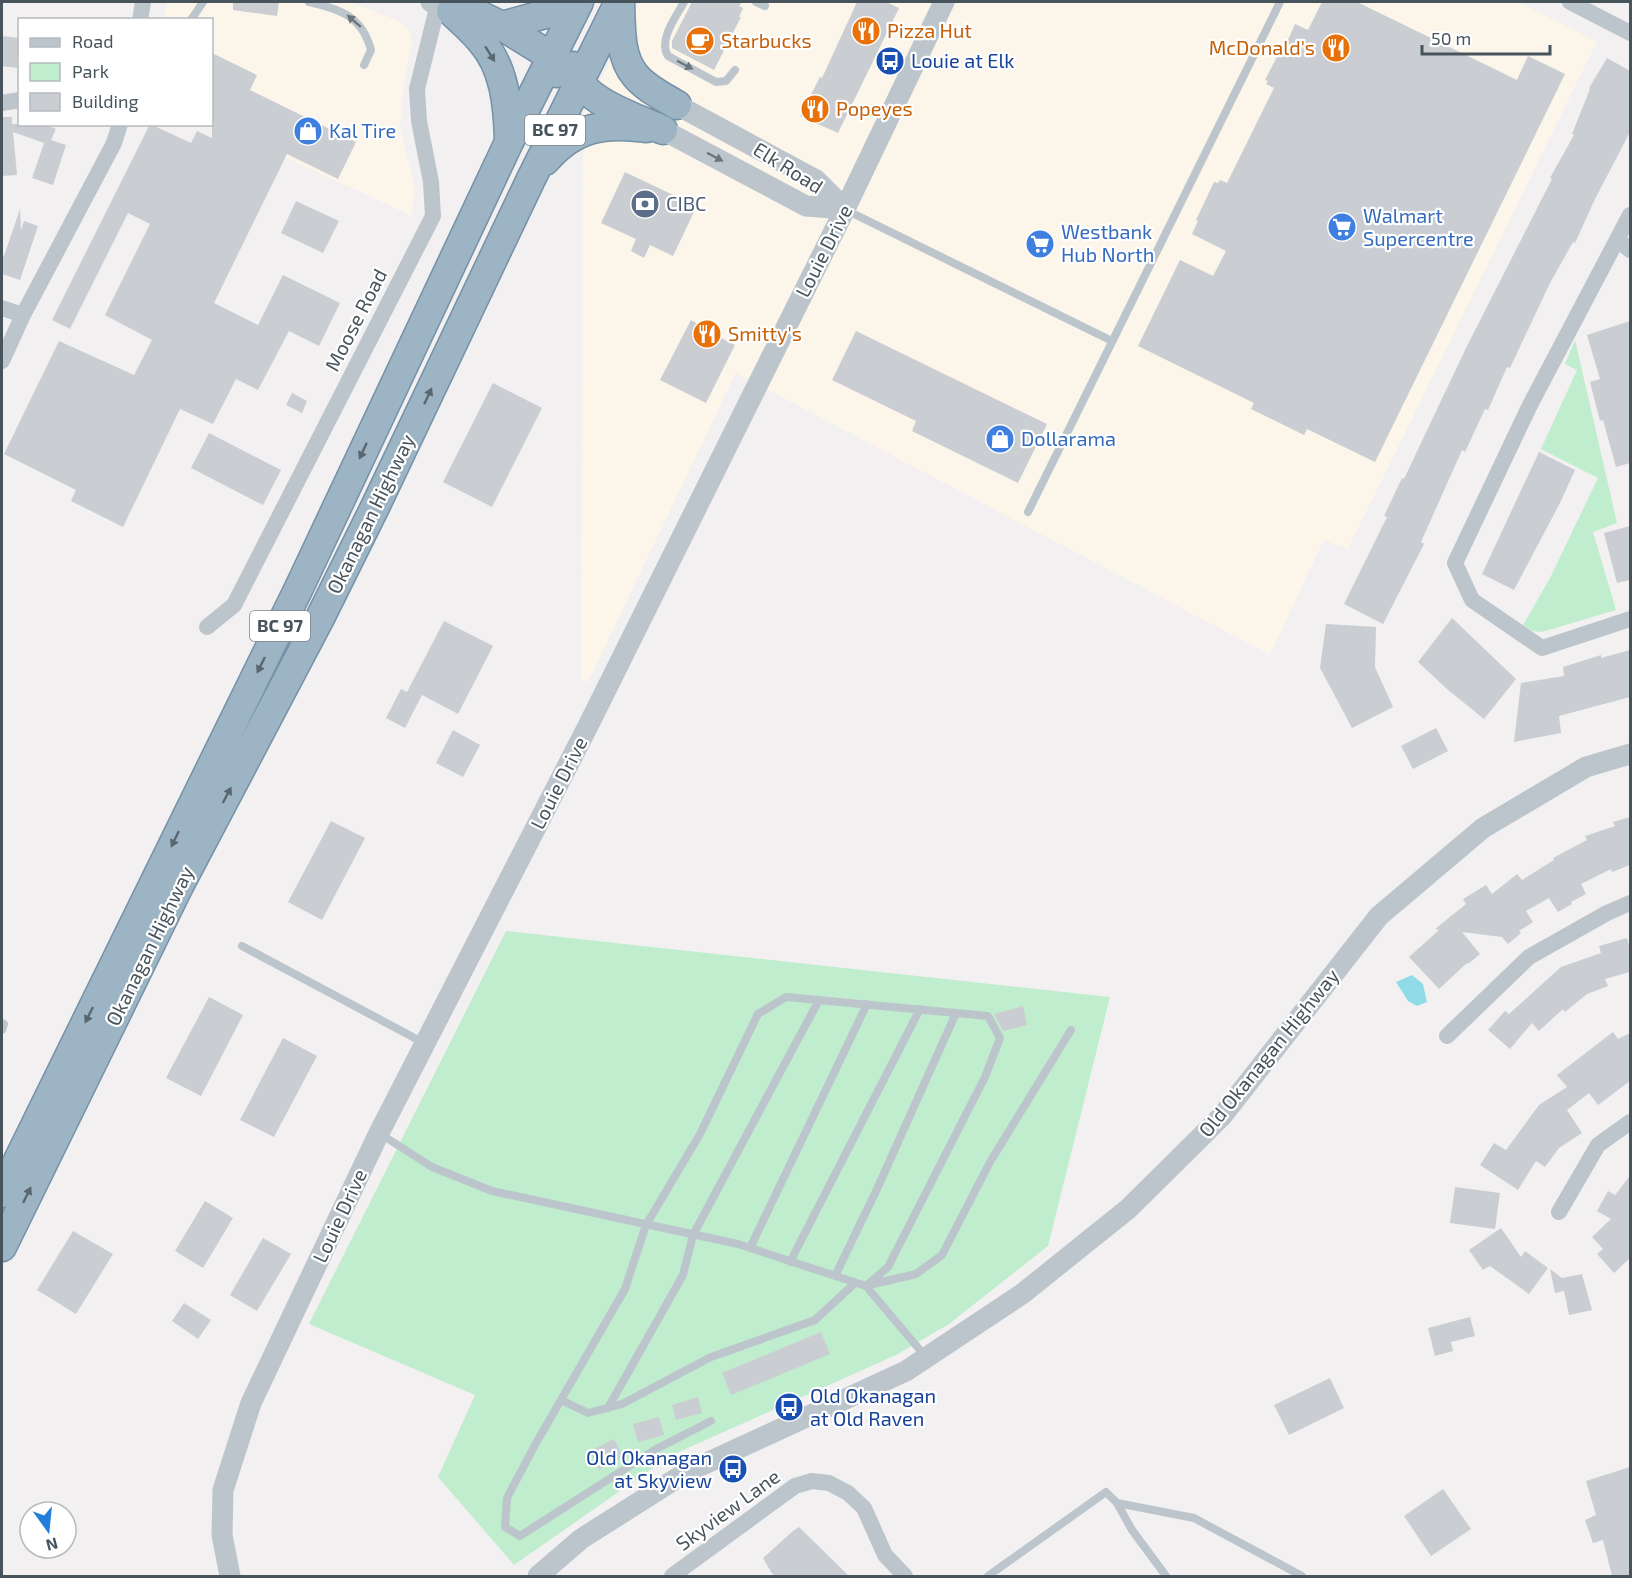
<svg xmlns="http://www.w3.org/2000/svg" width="1632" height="1578" font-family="'Exo 2',sans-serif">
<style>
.commercial{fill:#fbf5ea}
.green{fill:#c0edce}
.water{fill:#8fdce8}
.building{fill:#cacdd2}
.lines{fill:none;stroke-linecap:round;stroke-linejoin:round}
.trunk-casing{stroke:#7591a8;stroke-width:31}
.service{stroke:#bcc5cc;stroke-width:8}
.minor{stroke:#bcc5cc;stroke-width:16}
.tertiary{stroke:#bcc5cc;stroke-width:21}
.trunk{stroke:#9db4c4;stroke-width:28}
.oneway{fill:#6b767e}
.oneway2{fill:#596771}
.labels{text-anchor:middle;stroke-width:4.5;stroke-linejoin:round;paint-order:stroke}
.shield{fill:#fff;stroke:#7f878d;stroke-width:1.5}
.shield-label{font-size:18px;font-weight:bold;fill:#48545c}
.food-label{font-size:20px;fill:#c56008;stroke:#fff;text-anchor:start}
.transit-label{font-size:20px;fill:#164399;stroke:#fff;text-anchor:start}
.shop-label{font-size:20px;fill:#366cbe;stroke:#fff;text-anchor:start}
.street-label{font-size:20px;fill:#48545c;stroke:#fff}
.service-label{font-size:20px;fill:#4e5e75;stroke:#fff;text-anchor:start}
</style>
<rect width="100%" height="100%" fill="#f2f0f0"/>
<path class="commercial" d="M167,2H352L401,22L409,30L412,42L403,87L400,129L414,185L412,216L212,123V20H164Z
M640,2H1518L1597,42L1348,549L1324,540L1270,655L736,373L588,682L581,680L583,115Z"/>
<path class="green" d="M1575,340L1617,523L1593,532L1616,610L1542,632L1532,631L1523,625L1550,578L1598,478L1541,449L1577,370L1565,364Z
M506,931L1110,997L1048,1246L949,1324L896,1355L670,1456L514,1565L438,1477L475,1395L309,1324Z"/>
<path class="water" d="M1412,975L1423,984L1427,1002L1417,1006L1408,1001L1396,982Z"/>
<path class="building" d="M233,2H279L277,16L233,10Z
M692,2H742L739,6L743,8L739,17H741L714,70L672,48V41Z
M857,2H886L899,8L838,133L800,116L820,77L822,78Z
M1322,2H1357L1517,80L1528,56L1565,74L1375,462L1307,429L1304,435L1251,409L1254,403L1138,346L1180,260L1213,276L1226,251L1192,234L1198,221L1196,220L1214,182L1218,183L1220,180L1227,183L1274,88L1266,84L1268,81L1265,80L1284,43L1286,44L1295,24L1308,30Z
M2,36L19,38L17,68L2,66Z
M212,53L257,75L250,90L356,142L338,179L287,154L214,303L258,325L283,275L340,303L319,346L289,331L258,390L236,379L213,424L180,409L123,527L71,501L76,490L4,454L59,341L134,375L152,340L105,315L150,224L128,213L70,329L52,320L150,124L191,143L197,131L212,138Z
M1607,58L1630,71V132L1595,199L1575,243L1573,242L1550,283L1510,368L1507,367L1488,410L1485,409L1465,452L1462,450L1421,542L1424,544L1383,624L1344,604L1387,517L1384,516L1402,478L1404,479L1466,348L1552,179L1550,178L1574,135L1572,134L1590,89L1589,88Z
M2,117H12V124H44L56,129L51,140L66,145L53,185L32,178L44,143L13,132L17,175L2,176Z
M625,172L692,204L689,210L694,212L673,256L650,245L644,258L631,251L636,239L601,223Z
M296,201L339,221L323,253L281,233Z
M20,209L21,231L24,221L38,226L20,280L2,274V255L4,256Z
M691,320L701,326L703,322L720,331L717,336L735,345L706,403L660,380Z
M1630,321V463L1616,467L1603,420L1600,421L1590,382L1600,379L1587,335Z
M856,331L1047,424L1018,483L912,431L916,421L832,380Z
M493,383L542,408L492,507L443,482Z
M292,393L307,401L302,413L286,405Z
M209,433L281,470L263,505L191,468Z
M1539,452L1575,470L1560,503L1514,590L1482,574Z
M1630,526V580L1617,583L1604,533Z
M1452,618L1516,679L1484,719L1447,689L1418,662Z
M444,621L493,646L458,714L422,695L405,728L386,718L401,689L407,692Z
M1326,624L1376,627L1375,667L1393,707L1352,728L1320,668Z
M1630,650V697L1559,716L1561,733L1514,742L1521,683L1564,676L1563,667L1601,655V658Z
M1436,728L1448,751L1413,769L1401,746Z
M453,730L480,745L463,777L436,763Z
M1630,817V865L1612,872L1611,869L1581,884L1586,894L1571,902L1572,904L1558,912L1549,898L1526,911L1533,922L1519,931L1521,933L1508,944L1502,937L1462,932L1480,954L1468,964L1467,963L1439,989L1409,957L1439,930L1435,929L1466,904L1463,899L1486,885L1492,894L1517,874L1522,880L1554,860L1553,858L1587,840L1585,836L1615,826L1613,822Z
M331,821L365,838L322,920L288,902Z
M1627,938L1630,949V972L1605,979L1608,986L1587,994L1565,1012L1563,1009L1539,1031L1532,1023L1510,1049L1488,1030L1505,1011L1509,1014L1561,967L1601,953L1599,946Z
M209,997L243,1015L201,1096L166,1078Z
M1023,1006L1027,1025L1003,1031L994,1014Z
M1613,1032L1618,1039L1630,1033V1081L1598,1105L1589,1093L1567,1110L1582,1133L1559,1148L1545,1167L1536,1161L1518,1190L1480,1165L1494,1143L1506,1150L1539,1105L1567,1087L1557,1075Z
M283,1038L317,1056L274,1137L240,1120Z
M1630,1176V1258L1614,1273L1597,1254L1603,1249L1592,1237L1611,1219L1597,1211L1608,1191L1615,1195Z
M1455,1187L1500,1193L1495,1229L1450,1223Z
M205,1201L233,1218L203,1268L175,1251Z
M1501,1228L1521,1257L1525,1251L1548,1268L1529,1294L1490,1266L1483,1270L1469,1250Z
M73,1231L113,1254L76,1314L37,1290Z
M263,1238L291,1254L257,1311L230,1295Z
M1550,1269L1562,1278L1582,1274L1592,1310L1569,1315L1564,1291L1555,1293Z
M184,1303L211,1320L198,1339L172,1321Z
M1470,1317L1475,1336L1451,1342L1453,1351L1435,1356L1428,1328Z
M821,1332L830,1354L731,1395L722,1373Z
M1330,1378L1344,1408L1289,1435L1274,1405Z
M698,1397L702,1413L676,1420L672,1405Z
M659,1417L664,1435L638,1442L633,1424Z
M614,1439L623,1457L599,1470L590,1451Z
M1630,1467V1576H1612L1603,1540L1593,1543L1585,1520L1596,1515L1586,1481Z
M1443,1489L1471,1529L1431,1556L1404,1516Z
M799,1527L849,1576H775L771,1572L763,1558L793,1531Z"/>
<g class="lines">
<g class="trunk-casing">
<path id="trunk" d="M620,2C621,25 619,56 635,75C645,88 664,97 677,105
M451,11L479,15L502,26L552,57L556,73
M451,11C461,21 472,30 481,41C505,68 508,106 509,140
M502,26L549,13L567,2
M573,66C575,71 577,78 580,83C596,105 639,119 663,130
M545,161C574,127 604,122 646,128
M2,1193L298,590L509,142L579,2
M2,1247L179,886L320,618L376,505L531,179L619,2"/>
</g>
<path class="service" d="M309,2C340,9 362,16 371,50L364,65
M684,2C676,17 658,40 668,56L716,82L726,81L735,70
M756,2L765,6
M191,20L203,2
M846,210L1112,341
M1028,512L1280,2
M242,946L424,1043
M2,1023L4,1024L2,1030
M379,1133L432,1167L492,1191L738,1244L866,1286L925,1356
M750,1248L867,1004
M790,1262L920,1009
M835,1276L877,1189L956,1013
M869,1285L916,1274L942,1255L990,1162L1071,1030
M561,1400L588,1413L622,1404L711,1357L815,1320L855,1283
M608,1408L683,1275L693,1235L819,1000
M711,1421L656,1449L520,1536L505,1527L507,1498L535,1445L625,1289L646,1225L700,1134L758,1014L786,997L988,1016L1000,1038L985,1077L888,1267L866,1286
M1117,1503L1194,1518L1302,1576
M988,1576L1106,1492L1117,1503L1132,1530L1166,1576"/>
<path class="minor" d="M1570,2L1630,33
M140,20L143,2
M2,103L20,100
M1630,215L1529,407L1455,563L1472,600L1542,648L1630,619
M1618,240L1630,250
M2,308L23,315
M2,361L23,315L114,143L120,124
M207,627L234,605L433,216L431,182L419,121L417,89L438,4
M1447,1036L1529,957L1607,913L1630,903
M1559,1212L1598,1145L1630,1122
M672,1576L795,1486L812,1481L829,1483L848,1493L864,1508L885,1555L905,1576"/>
<path class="tertiary" d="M431,2L451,11
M677,105L816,180L845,209
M663,130L806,206L845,209
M230,1576L222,1535L223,1490L251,1403L379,1133L589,724L845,209L944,2
M538,1576L581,1539L685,1473L906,1371L1022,1294L1128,1209L1222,1116L1379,916L1483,828L1586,767L1630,754"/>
<use href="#trunk" class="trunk"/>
</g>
<defs><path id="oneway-solid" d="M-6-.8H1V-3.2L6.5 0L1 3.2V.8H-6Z" transform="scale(1.5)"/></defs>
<g class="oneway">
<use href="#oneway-solid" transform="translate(354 21) rotate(-139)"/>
<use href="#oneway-solid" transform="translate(685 65) rotate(28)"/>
<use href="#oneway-solid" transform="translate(715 157) rotate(28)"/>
</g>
<g class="oneway2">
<use href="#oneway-solid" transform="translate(490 54) rotate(58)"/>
<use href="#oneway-solid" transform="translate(428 396) rotate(-65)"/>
<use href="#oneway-solid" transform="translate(363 451) rotate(115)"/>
<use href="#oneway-solid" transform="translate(261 665) rotate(116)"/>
<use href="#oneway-solid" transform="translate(227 795) rotate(-62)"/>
<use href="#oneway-solid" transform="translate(175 839) rotate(116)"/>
<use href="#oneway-solid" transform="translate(89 1015) rotate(116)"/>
<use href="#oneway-solid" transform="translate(27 1195) rotate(-64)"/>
</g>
<defs>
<g id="restaurant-disc" transform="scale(1.5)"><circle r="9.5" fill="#e8710a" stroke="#fff"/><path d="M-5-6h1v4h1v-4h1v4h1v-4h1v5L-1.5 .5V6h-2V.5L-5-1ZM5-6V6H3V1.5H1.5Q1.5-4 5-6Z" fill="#fff"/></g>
<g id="cafe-disc" transform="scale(1.5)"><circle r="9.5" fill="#e8710a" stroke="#fff"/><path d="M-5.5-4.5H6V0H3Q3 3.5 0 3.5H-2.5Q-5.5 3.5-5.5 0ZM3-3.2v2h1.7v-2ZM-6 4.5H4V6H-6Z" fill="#fff"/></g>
<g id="bus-disc" transform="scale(1.5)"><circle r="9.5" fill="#1a4fb4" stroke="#fff"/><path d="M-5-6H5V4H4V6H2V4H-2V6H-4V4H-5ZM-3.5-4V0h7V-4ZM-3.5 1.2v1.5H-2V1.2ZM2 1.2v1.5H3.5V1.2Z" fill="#fff"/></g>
<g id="shop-disc" transform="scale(1.5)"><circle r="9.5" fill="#3f7fe0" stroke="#fff"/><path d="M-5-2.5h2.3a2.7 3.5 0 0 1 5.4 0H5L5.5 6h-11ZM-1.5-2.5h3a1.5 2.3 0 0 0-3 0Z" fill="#fff"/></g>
<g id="bank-disc" transform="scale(1.5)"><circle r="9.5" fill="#5c6f8a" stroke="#fff"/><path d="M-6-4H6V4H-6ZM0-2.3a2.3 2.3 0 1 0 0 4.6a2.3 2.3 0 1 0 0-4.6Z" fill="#fff"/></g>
<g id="supermarket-disc" transform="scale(1.5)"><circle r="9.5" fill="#3f7fe0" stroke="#fff"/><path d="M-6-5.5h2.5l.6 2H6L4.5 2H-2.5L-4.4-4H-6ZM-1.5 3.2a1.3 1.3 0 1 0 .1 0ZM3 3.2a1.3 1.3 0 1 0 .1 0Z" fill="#fff"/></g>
</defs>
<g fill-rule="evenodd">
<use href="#restaurant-disc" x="866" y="31"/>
<use href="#cafe-disc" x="700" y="41"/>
<use href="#restaurant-disc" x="1336" y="48"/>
<use href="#bus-disc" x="890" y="61"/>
<use href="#restaurant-disc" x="815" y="109"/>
<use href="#shop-disc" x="308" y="131"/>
<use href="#bank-disc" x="645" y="204"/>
<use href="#supermarket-disc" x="1342" y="227"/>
<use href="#supermarket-disc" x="1040" y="244"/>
<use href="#restaurant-disc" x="707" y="334"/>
<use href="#shop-disc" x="1000" y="439"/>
<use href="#bus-disc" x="789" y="1407"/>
<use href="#bus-disc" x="733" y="1469"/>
</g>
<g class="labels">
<g class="shield">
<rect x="525" y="115" width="60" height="30" rx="4.5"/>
<rect x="250" y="611" width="60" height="30" rx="4.5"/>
</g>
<g class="shield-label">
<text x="555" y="136">BC 97</text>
<text x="280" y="632">BC 97</text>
</g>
<g class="food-label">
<text x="887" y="38">Pizza Hut</text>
<text x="721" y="48">Starbucks</text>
<text x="1315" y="55" text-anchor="end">McDonald's</text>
<text x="836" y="116">Popeyes</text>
<text x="728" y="341">Smitty's</text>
</g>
<g class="transit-label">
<text x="911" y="68">Louie at Elk</text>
<text x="810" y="1403">Old Okanagan<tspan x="810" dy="23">at Old Raven</tspan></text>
<text x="712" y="1465" text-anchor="end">Old Okanagan<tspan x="712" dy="23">at Skyview</tspan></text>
</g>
<g class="shop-label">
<text x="329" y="138">Kal Tire</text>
<text x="1363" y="223">Walmart<tspan x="1363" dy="23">Supercentre</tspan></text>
<text x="1061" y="239">Westbank<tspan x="1061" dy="23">Hub North</tspan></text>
<text x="1021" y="446">Dollarama</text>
</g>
<g class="street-label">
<text transform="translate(788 168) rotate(32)" y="7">Elk Road</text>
<text transform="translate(824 251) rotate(-63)" y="7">Louie Drive</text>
<text transform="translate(356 320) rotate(-63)" y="7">Moose Road</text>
<text transform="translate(371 514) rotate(-64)" y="7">Okanagan Highway</text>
<text transform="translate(559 783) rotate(-63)" y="7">Louie Drive</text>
<text transform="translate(150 946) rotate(-64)" y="7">Okanagan Highway</text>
<text transform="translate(1269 1053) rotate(-51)" y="7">Old Okanagan Highway</text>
<text transform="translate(340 1216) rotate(-65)" y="7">Louie Drive</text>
<text transform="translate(728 1510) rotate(-36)" y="7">Skyview Lane</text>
</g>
<g class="service-label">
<text x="666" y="211">CIBC</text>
</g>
</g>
<rect width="1632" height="1578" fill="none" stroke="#48545c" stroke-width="6"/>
<rect x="18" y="18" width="195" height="108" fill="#ffffff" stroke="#b6bbbe" stroke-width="1.5"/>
<rect x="30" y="38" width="30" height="9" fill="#bcc5cc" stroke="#b6bbbe" stroke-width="1.5"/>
<text x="72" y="48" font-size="18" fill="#48545c">Road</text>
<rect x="30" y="63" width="30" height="18" fill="#c0edce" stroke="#b6bbbe" stroke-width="1.5"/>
<text x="72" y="78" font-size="18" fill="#48545c">Park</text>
<rect x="30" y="93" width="30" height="18" fill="#cacdd2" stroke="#b6bbbe" stroke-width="1.5"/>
<text x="72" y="108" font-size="18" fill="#48545c">Building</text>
<g transform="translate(48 1530) rotate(165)"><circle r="28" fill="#ffffff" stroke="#b6bbbe" stroke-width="1.5"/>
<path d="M0-4.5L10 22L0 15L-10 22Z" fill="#217fda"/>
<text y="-9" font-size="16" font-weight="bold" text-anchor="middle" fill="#48545c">N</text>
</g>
<path d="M1422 45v9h128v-9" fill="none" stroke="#48545c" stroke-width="3"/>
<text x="1431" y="45" font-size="18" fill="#48545c" stroke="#ffffff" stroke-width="4.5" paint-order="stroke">50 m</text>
</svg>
